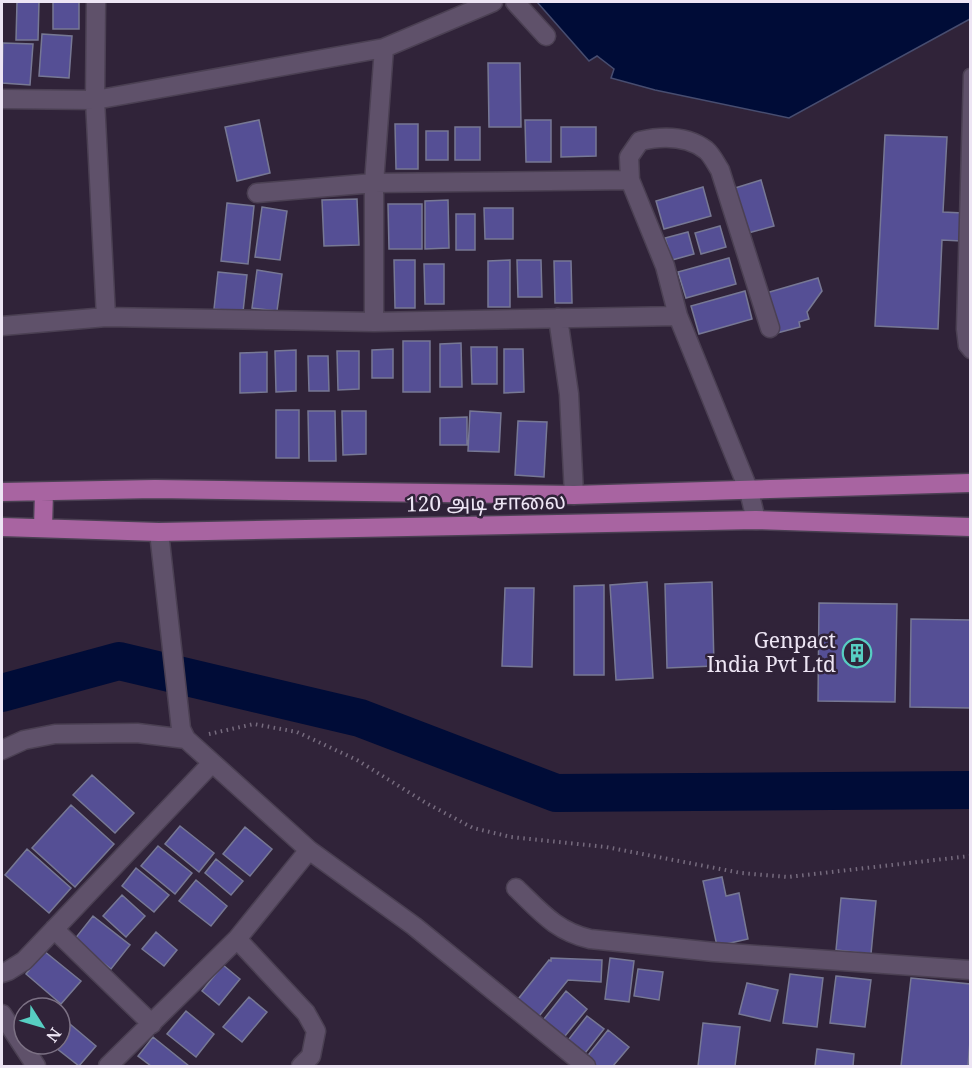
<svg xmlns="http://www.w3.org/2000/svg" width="972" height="1068" font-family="'Noto Serif','Noto Sans Tamil',serif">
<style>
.water{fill:#000c37;stroke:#474d70;stroke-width:1.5}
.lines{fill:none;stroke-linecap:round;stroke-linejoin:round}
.river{stroke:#000c37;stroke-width:38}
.building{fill:#554f95;stroke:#777894;stroke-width:1.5}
.lane-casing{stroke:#4b4053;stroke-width:15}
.street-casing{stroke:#4b4053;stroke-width:21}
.primary-casing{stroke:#4b4053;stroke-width:21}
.path{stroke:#766b7e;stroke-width:4;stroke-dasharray:1.5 4.5;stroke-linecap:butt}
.lane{stroke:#5f516a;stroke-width:12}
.street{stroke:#5f516a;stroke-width:18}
.primary{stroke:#a864a1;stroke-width:18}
.labels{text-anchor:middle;stroke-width:5;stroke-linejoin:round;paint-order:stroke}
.street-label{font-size:21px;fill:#ede5f4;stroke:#302339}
.poi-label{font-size:21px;fill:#ede5f4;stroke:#302339;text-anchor:end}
</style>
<rect width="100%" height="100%" fill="#302339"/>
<path class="water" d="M537,2H970V19L789,118L655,90L611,78L614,69L597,56L589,61Z"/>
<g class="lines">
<path class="river" d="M2,693L119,661L360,718L556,793L970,790"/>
</g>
<path class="building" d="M17,2H39L38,40H16Z
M53,2H79V29H53Z
M42,34L72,36L69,78L39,76Z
M3,43L33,44L30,85L2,83Z
M488,63H520L521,127H489Z
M259,120L270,173L237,181L225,127Z
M525,120H551V162H526Z
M395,124H418V169H396Z
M455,127H480V160H455Z
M561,127H596V156L561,157Z
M426,131H448V160H426Z
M885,135L947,137L943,212L963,213L961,241L942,240L938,329L875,326Z
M761,180L774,226L748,233L735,188Z
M703,187L711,216L664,229L656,201Z
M357,199L359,245L324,246L322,200Z
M448,200L449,248L425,249V201Z
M227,203L254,206L248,264L221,261Z
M388,204H422V249H389Z
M262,207L287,211L280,260L255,257Z
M484,208H513V239H485Z
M456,214H475V250H456Z
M720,226L726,247L701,254L695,233Z
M688,232L694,254L672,260L665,238Z
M729,258L736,284L686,298L678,272Z
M394,260H415V308H395Z
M510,260V307H488V261Z
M517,260H541L542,297H518Z
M554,261H571L572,303H555Z
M424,264H444V304H425Z
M257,270L282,274L277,311L252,308Z
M218,272L247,275L243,312L214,309Z
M818,278L822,291L807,312L809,319L799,322L800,327L777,333L766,293Z
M745,291L752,319L699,334L691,306Z
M403,341H430V392H403Z
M461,343L462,387H440V344Z
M471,347H497V384H472Z
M393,349V378H372V350Z
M504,349H523L524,392L504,393Z
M296,350V391L276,392L275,351Z
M337,351H359V389L338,390Z
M267,352V392L240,393V353Z
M308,356H328L329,391H309Z
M276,410H299V458H276Z
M308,411H335L336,461H309Z
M342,411H366V454L343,455Z
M470,411L501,413L499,452L468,451Z
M467,417V445H440V418Z
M518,421L547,422L544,477L515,475Z
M647,582L653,678L616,680L610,585Z
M712,582L714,666L667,668L665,584Z
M604,585V675H574V586Z
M505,588H534L532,667L502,666Z
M819,603L897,604L895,702L818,701Z
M911,619L970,620V708L910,707Z
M92,775L134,813L115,833L73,795Z
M71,805L114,844L75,887L32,848Z
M180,826L214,853L199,872L165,844Z
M245,827L272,849L250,876L223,854Z
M158,846L192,873L175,894L141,866Z
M27,849L71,888L49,913L5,875Z
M216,859L243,881L231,895L205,873Z
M136,868L169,895L154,912L122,886Z
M722,877L726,896L739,893L748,939L717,946L703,881Z
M196,880L227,906L211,926L179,901Z
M122,895L145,916L126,937L103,916Z
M841,898L876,901L871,954L836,950Z
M93,916L130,945L111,969L74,940Z
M156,932L177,950L164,966L142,949Z
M44,951L81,981L61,1004L26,974Z
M551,958L602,960L601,982L568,980L536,1020L515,1003L549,960L551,961Z
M610,958L634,961L629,1002L605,999Z
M223,965L240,979L219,1005L202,991Z
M638,969L663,972L659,1000L634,996Z
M790,974L823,978L817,1027L783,1023Z
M836,976L871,980L865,1027L830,1023Z
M911,978L970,984V1041L968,1066H901Z
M747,983L778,990L770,1021L739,1014Z
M566,991L587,1009L561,1041L540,1024Z
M249,997L267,1012L242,1042L223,1027Z
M186,1011L214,1034L196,1057L167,1034Z
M587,1016L604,1029L582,1057L565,1044Z
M64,1019L96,1046L79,1066L51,1044H60V1023Z
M703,1023L740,1027L735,1066H698Z
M608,1030L629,1047L613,1066H594L585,1059Z
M153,1037L189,1066H151L138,1056Z
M817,1049L854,1054L853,1066H815Z"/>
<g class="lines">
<g class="lane-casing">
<path id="lane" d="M970,75L963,329L965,346L970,352"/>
</g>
<g class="street-casing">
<path id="street" d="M96,2L95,100L106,317
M515,2L546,36
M2,99L95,100L384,48L493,2
M257,193L374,183L630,180
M678,316L749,491L756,520
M558,318L569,394L574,495
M374,322L678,316L665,266L630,180L629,157L640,141C662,136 686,135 706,150C712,155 716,164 720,170L770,328
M2,326L106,317L374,322V183L384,48
M159,532L181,729L186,739L309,850L237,939L306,1013L316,1031L311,1056L301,1066
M2,750L24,740L55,734L137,733L186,739
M309,850L414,926L586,1066
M516,888C541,912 556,931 590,939L714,952L970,970
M54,929L152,1024
M2,973L8,971L24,961L211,764
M2,1014L36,1066
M108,1066L237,939"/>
</g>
<g class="primary-casing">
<path id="primary" d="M2,492L155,489L574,495L970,483
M2,527L159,532L756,520L970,527
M43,528L44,492"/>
</g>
<path class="path" d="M209,734L254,724L297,732L357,760L426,803L473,828L511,837L606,847L741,873L788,877L970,856"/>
<use href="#lane" class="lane"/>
<use href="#street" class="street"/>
<use href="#primary" class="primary"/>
</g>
<defs>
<g id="building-ring" transform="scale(1.5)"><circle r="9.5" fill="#302339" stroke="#57cec2" stroke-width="1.5"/><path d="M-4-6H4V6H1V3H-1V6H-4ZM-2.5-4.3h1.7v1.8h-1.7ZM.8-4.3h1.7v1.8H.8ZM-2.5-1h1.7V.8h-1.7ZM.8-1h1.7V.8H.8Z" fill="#57cec2"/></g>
</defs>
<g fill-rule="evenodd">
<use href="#building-ring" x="857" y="653"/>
</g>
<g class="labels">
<g class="street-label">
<text transform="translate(486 503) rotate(-1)" y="7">120 அடி சாலை</text>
</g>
<g class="poi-label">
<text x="836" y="648">Genpact<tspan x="836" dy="24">India Pvt Ltd</tspan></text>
</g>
</g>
<rect width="972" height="1068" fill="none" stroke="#ede5f4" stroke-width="6"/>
<g transform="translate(42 1026) rotate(127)"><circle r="28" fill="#302339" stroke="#7c7184" stroke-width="1.5"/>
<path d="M0-4.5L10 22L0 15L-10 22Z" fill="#57cec2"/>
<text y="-9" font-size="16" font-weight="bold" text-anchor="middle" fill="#ede5f4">N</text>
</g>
</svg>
